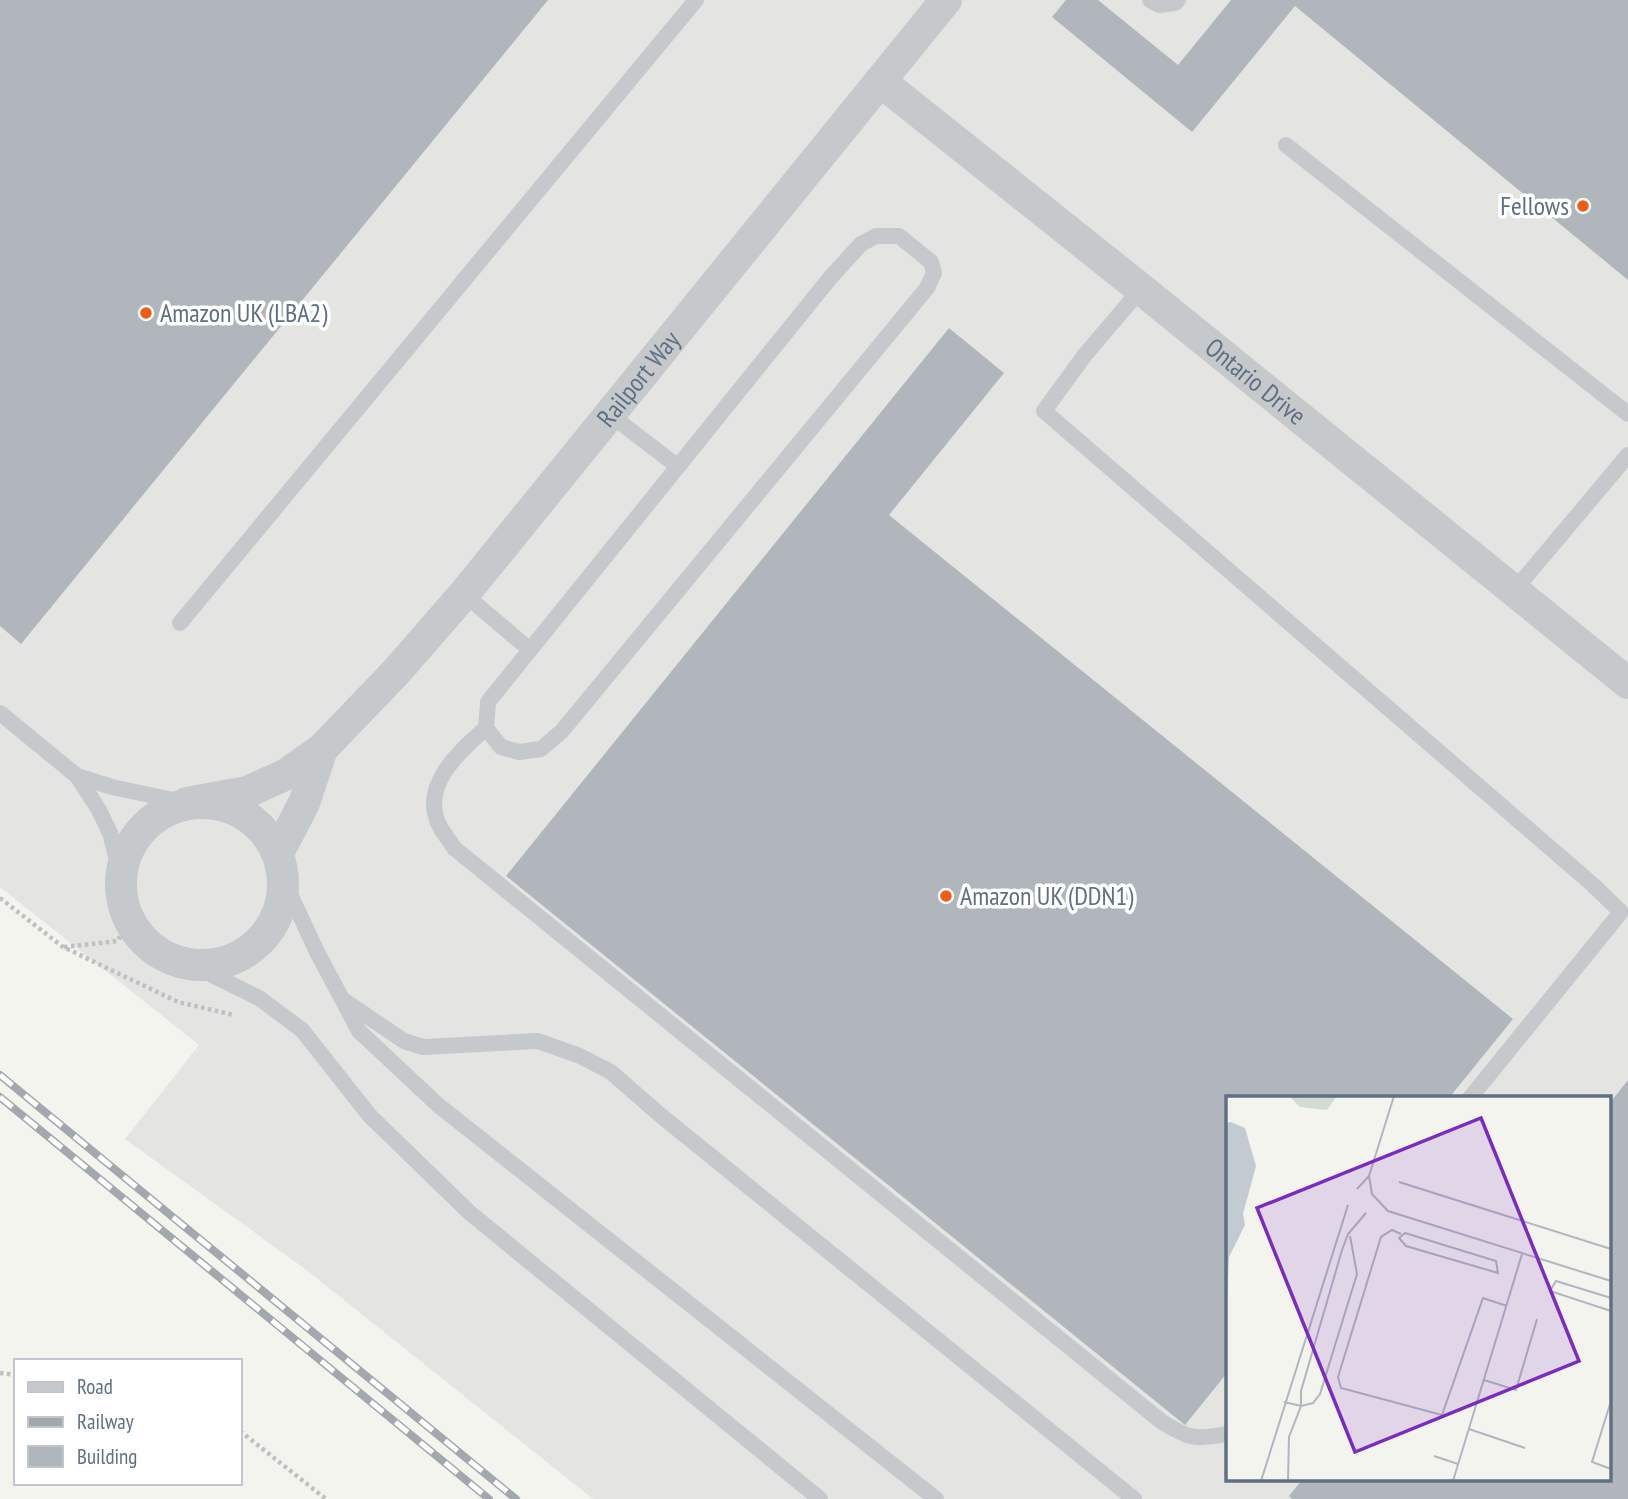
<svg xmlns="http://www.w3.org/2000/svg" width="1628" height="1499" font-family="'PT Sans Narrow',sans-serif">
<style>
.built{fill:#e4e5e3;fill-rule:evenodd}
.building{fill:#b0b6bc}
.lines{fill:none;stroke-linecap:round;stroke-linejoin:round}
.path{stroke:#bec0c2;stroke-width:4.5;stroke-dasharray:3.5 3.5;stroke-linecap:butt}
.lane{stroke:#c6c9cc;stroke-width:16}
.street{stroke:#c6c9cc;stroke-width:32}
.rail-casing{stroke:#a3a8af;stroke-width:8}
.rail{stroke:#fff;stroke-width:5;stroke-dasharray:16;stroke-linecap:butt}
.poi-dot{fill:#f15c13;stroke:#fff;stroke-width:2.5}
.labels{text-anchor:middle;stroke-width:7;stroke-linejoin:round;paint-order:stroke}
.poi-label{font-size:26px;fill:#607083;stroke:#fff;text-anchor:start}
.street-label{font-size:26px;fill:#607083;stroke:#fff}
.inset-road{fill:none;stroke:#b0b7be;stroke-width:2}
.view{fill:#7b2cbf;fill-opacity:0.15;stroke:#7b2cbf;stroke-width:3.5}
.inset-edge{fill:none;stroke:#607083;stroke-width:3.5}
</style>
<rect width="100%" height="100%" fill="#f4f4ef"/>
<path class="built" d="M0,0H1628V1499H593L305,1269L125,1139L199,1045L0,887ZM1227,1098H1609V1480H1227Z"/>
<path class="building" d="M0,0H548L21,644L0,626Z
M1066,0H1098L1178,65L1231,0H1628V280L1295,6L1192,132L1052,17Z
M949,328L1004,373L889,515L1513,1019L1449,1098H1227V1373L1185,1425L506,876Z
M1628,1080V1499H1292L1289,1496L1302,1480H1609V1104Z"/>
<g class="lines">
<path class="path" d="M0,898L63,947L178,1002L234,1015
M64,947L118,941L128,918
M0,1373L16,1375
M240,1431L326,1499"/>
<path class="lane" d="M1150,0L1159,5L1175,3L1178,0
M1286,145L1628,414
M876,236H899L931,262L934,273L927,288L562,731L541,749L519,752L501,747L486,728L488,702L830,278L861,244Z
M1141,289L1084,356L1044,411L1592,884L1621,912L1470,1098
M608,413L677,466
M1513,592L1628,455
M464,594L529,649
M180,623L696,0
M0,713L77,776
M486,728C460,751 420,785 439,825C443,833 450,841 454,848L1162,1422C1190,1439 1195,1440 1227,1434
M121,876L110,833L99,810L77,776L112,787L187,803
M284,881L317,952L359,1031L438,1105L936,1499
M192,965L259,998L302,1030L370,1116L470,1213L820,1499
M342,999L404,1041L423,1047L538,1041L580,1056L611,1072L659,1114L1134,1499"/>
<g class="street">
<path id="s1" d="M880,81L1141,289L1628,683"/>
<circle cx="202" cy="884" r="81"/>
<path id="s2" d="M187,803L247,792L285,775L322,749L396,672L464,594L946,0"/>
<path d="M278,853L304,803L322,749"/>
</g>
<g class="rail-casing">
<path id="rail" d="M0,1075L516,1499
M0,1097L489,1499"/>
</g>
<use href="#rail" class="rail"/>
</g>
<g class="poi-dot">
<circle cx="1583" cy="206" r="7"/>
<circle cx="146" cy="313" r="7"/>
<circle cx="946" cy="896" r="7"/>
</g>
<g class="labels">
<g class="poi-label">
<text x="1569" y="215" text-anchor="end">Fellows</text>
<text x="160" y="322">Amazon UK (LBA2)</text>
<text x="960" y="905">Amazon UK (DDN1)</text>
</g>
<g class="street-label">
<text dy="9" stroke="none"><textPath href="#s2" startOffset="635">Railport Way</textPath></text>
<text dy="9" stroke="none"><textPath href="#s1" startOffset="481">Ontario Drive</textPath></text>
</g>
</g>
<g transform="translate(1226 1096)">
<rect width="385" height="385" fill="#f4f4ef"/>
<path d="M63,0H111L101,14L74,11Z" fill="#d3dcd0"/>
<path d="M5,26L19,32L30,70L17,118L19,129L3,161L0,226V27Z" fill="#c2cbd1"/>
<path class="inset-road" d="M143,80L168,0M173,86L385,153M131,93L143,80L146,98L162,115L385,185M179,137L270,165L272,177L180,150L173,142ZM175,138L166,134L155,141L112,281L115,292L216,319L257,202L281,210M385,202L330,185L324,195L385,215M258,284L290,294L311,223M385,305L366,366L385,373M58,306L75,310L87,307L94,298L131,178L124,140M243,333L299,352M208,360L232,368M35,385L122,109M62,385L63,341L75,310V295L116,154L122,138L140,117M227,385L296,158"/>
<path class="view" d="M255,22L353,265L129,356L31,112Z"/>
<rect width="385" height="385" class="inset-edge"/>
</g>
<rect x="14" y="1359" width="228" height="126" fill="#ffffff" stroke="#bfc6cd" stroke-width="2"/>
<rect x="28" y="1382" width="35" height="10" fill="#c6c9cc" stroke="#bfc6cd" stroke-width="2"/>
<text x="77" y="1394" font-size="21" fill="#607083">Road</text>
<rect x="28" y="1417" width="35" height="10" fill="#a3a8af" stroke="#bfc6cd" stroke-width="2"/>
<text x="77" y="1429" font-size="21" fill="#607083">Railway</text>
<rect x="28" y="1446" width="35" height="21" fill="#b0b6bc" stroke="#bfc6cd" stroke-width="2"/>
<text x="77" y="1464" font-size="21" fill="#607083">Building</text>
</svg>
